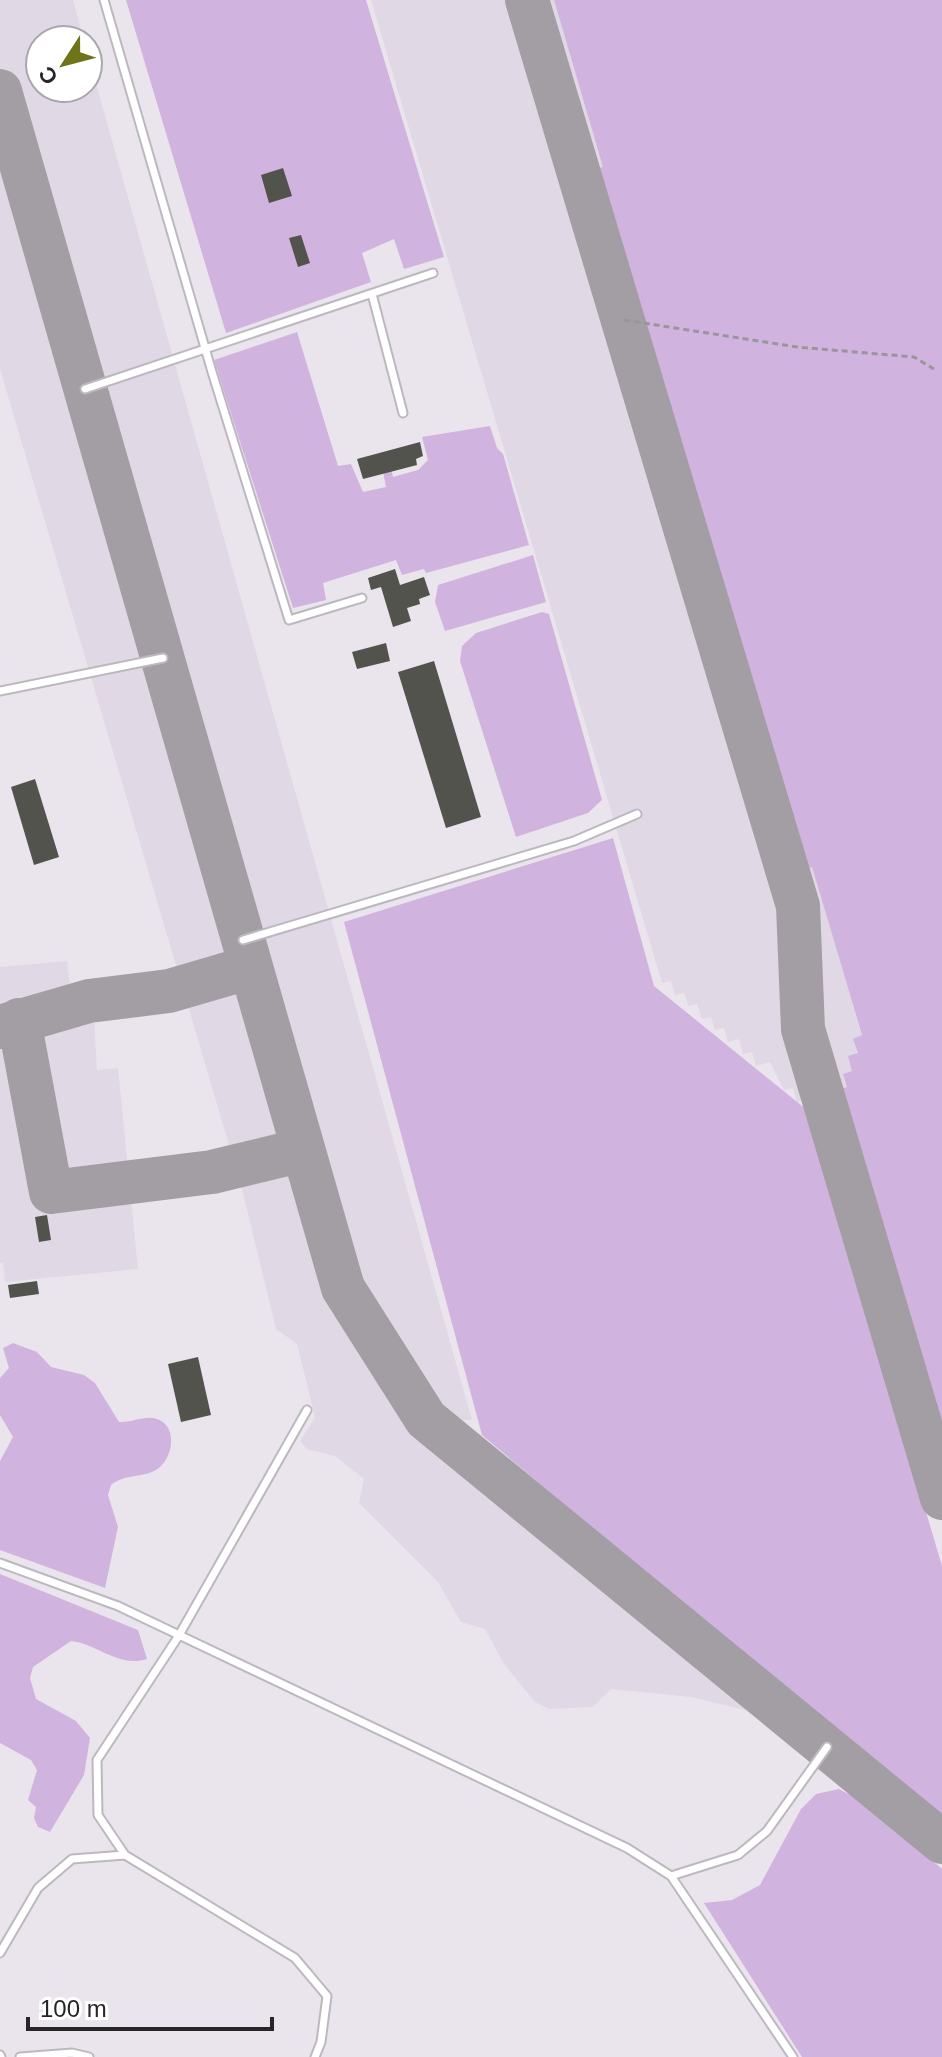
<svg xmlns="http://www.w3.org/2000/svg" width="942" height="2057" font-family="Arial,sans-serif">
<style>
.built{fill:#e1d8e6}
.green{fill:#d0b3de}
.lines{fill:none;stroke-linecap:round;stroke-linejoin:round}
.taxiway{stroke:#a29ea4;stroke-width:44}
.building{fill:#52534d}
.lane-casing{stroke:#bdb8bf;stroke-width:11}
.path{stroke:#99969b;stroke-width:3;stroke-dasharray:6 4;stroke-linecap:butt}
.lane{stroke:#fff;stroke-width:7}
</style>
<rect width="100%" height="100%" fill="#eae5ec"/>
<path class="built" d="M0,0H73L84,40H40V88H88V55L472,1420H427L769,1700L757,1713L691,1697L611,1689L593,1707L549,1709L535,1702L504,1664L485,1629L461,1622L438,1582L359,1503L364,1479L335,1456L307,1449L300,1441L315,1417L297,1344L276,1329L242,1189L0,369Z
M371,0H554L604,167L592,171L799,870L812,867L862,1036L847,1087L797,1102L793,1088L784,1090L770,1062L756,1066L752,1052L743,1054L739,1039L728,1042L724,1028L715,1030L711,1017L702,1019L697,1004L688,1006L684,993L675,995L671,981L662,983Z
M67,961L70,985L92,983L97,1070L118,1068L138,1269L5,1282L3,1263H0V967Z"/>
<path class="green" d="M126,0H366L444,257L404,269L394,239L362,253L371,282L226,333Z
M554,0H942V1438L839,1089L847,1087L843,1074L852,1071L848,1056L858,1053L853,1039L862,1035L812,867L799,871L592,170L603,167Z
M297,332L338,466L351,464L363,492L386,487L380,456L388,455L393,477L418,470L428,460L422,437L490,426L497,448L503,454L529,545L426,573L424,569L402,575L396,560L323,583L326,600L293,608L214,360Z
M533,555L546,602L445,631L435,602L438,585Z
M542,612L549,614L602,800L588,813L516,837L460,661L462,646L476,633Z
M613,838L654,986L807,1110L942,1566V1823L482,1435L344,922Z
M13,1343L37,1352L51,1367L84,1375L95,1383L119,1422C132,1423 145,1415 157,1419C180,1427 172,1463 154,1471C139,1478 125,1474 111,1485L108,1495L118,1527L105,1588L0,1550V1461L13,1437L0,1415V1378L9,1368L3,1348Z
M0,1574L138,1630L147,1659C118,1668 98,1644 71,1641L33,1667L30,1678L36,1699L76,1721L90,1738L84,1775L50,1832L38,1827L34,1818L36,1807L28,1800L37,1770L31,1760L0,1743Z
M839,1789L861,1801L942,1869V2057H802L704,1903L732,1900L760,1885L801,1809L816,1794Z"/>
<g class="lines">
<path class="taxiway" d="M527,0L798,906L803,1029L942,1498
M0,91L343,1288L426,1419L942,1842
M19,1020L51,1192L212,1172L303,1150
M0,1027L89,1001L169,991L251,967"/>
</g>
<path class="building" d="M283,168L292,196L269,203L261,175Z
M301,235L310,263L298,267L289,238Z
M420,442L423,456L416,459L417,465L363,479L357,459Z
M395,569L400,585L424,577L430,595L419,599L420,604L407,608L411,621L393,627L381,587L371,590L368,578Z
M386,643L390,661L357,669L352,652Z
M434,661L481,817L446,828L398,672Z
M35,779L59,857L34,865L11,787Z
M47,1215L51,1240L39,1242L35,1217Z
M37,1281L39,1294L10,1298L8,1285Z
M198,1357L211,1415L181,1422L168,1364Z"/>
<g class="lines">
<g class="lane-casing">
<path id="lane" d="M104,0L212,372L289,620L362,598
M372,294L403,413
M85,389L433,273
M0,691L163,658
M243,940L574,841L637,814
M307,1410L178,1637L97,1760L98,1815L125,1855L295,1958L327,1996L321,2042L315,2057
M0,1563L118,1606L627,1848L671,1876L793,2057
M671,1876L738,1855L767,1831L827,1747
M0,1953L38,1888L72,1859L125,1855
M0,2055L1,2057
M20,2057L72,2053L89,2057"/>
</g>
<path class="path" d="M624,320L797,347L914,357L934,369"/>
<use href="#lane" class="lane"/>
</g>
<g transform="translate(64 64) rotate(234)"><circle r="38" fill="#ffffff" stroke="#a9a8a9" stroke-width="2"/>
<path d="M0-6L14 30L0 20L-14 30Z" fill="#6f731a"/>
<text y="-12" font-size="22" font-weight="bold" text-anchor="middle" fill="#272528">С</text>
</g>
<path d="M28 2017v12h244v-12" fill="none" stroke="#272528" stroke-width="4"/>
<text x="40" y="2017" font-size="24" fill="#272528" stroke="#ffffff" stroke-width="6" paint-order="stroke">100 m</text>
</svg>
